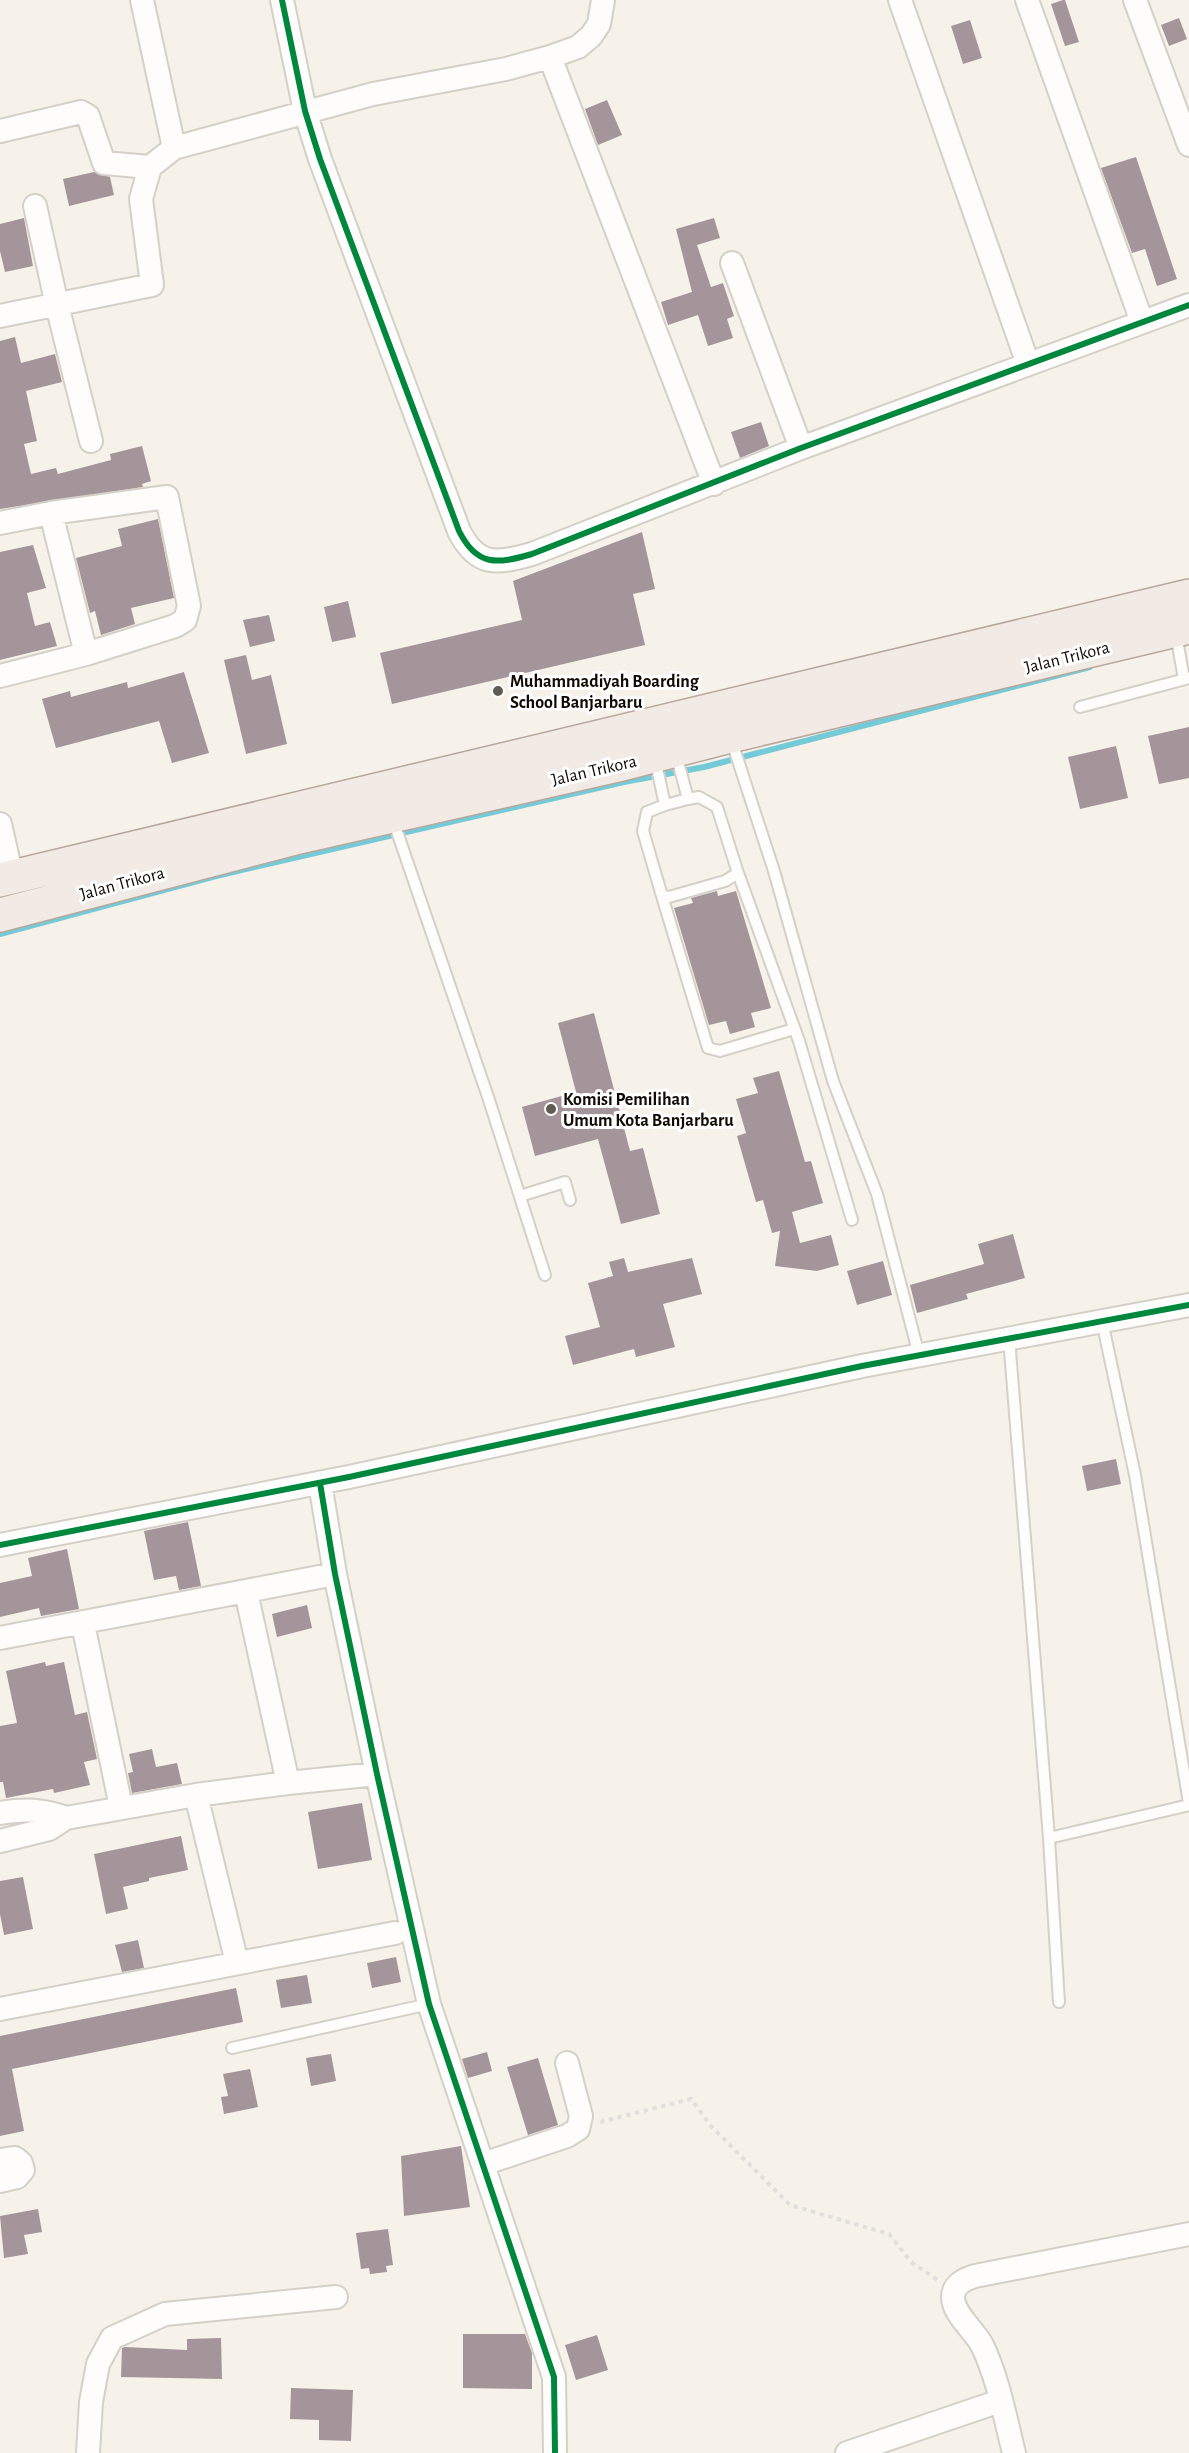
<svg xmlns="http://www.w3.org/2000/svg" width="1189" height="2453" font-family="'Alegreya Sans',sans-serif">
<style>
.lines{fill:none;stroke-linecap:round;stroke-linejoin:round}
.stream{stroke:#75cad8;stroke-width:6}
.building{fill:#a4959a}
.lane-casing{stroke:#d5d0c7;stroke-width:14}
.street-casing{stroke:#d5d0c7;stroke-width:26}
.primary-casing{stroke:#b7a89b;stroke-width:36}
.path{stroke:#e1dfdc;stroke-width:4;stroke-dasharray:4.5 4.5;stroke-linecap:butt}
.lane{stroke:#fefdfc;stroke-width:10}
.street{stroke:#fefdfc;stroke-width:22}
.primary{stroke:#f2eae4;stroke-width:33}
.cycleway-casing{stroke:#fff;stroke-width:10}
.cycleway{stroke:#00873e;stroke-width:6}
.poi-dot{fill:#605b54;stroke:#fff;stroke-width:2}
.labels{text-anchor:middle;stroke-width:6;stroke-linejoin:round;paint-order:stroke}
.street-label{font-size:18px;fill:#0f0a03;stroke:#fff}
.poi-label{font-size:18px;font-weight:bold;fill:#0f0a03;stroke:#fff;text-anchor:start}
</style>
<rect width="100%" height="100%" fill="#f7f2e9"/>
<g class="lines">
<path class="stream" d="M0,934L216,876L624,782L704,767L1090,667"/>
</g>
<path class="building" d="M1063,0H1065L1079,42L1065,46L1051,4Z
M1179,18L1187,39L1169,46L1161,25Z
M970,20L982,58L963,64L951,26Z
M607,100L622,135L598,145L585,109Z
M1136,157L1177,279L1157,286L1145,249L1132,253L1101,168Z
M94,172L110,177L114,195L69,206L63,179Z
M24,218L33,266L5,272L0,251V224Z
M714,218L720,238L697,245L711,287L723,283L734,316L727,319L733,338L708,346L698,315L668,325L661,302L692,292L676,229Z
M15,337L21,363L55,354L62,382L26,391L37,441L24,444L31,474L56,468L58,474L111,460L110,454L142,446L151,481L142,484L143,487L0,509V341Z
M761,422L769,446L740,458L731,432Z
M158,519L174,598L131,608L135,624L101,635L95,611L90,613L76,558L122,546L118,529Z
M642,532L655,589L633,594L645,645L392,704L380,653L522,620L513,581Z
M33,545L46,588L27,593L35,626L50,622L57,646L0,660V552Z
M348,601L356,637L332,642L324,607Z
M269,615L275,641L250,647L243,620Z
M246,655L252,680L271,675L287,744L246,754L224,660Z
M184,672L209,753L172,763L159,721L56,748L42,699L70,691L71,697L127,682L128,688Z
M1189,727V778L1159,784L1148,736Z
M1116,746L1128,798L1080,809L1068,757Z
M717,891L718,896L736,891L771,1008L751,1013L755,1027L730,1034L726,1021L709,1025L674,908L693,903L691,898Z
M594,1013L630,1151L643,1148L660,1214L621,1224L598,1139L535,1156L522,1107L576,1092L558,1023Z
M779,1071L805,1162L811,1161L823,1203L792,1212L800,1243L831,1235L839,1265L817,1271L775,1266L780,1231L772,1233L763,1200L756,1202L737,1136L746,1133L736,1099L758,1093L753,1078Z
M1013,1234L1025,1278L966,1294L968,1299L917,1313L910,1285L984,1264L978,1244Z
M624,1258L628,1272L692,1258L702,1294L663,1304L675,1347L636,1357L634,1349L573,1365L565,1336L600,1327L588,1283L613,1276L609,1262Z
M883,1261L892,1295L857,1305L847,1271Z
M1116,1459L1121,1484L1087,1491L1082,1466Z
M188,1522L201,1586L179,1590L176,1576L154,1580L144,1531Z
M67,1549L79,1609L41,1616L39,1608L0,1617V1583L32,1576L28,1558Z
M307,1605L312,1628L277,1637L272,1614Z
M45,1662L46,1666L64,1662L75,1715L87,1712L97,1759L84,1762L90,1785L54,1793L53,1789L6,1798L3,1782H0V1726L17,1723L6,1671Z
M152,1749L156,1767L177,1763L182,1784L132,1793L128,1773L133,1772L129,1754Z
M362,1803L372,1860L318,1869L308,1812Z
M181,1836L188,1870L149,1878V1881L123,1887L128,1909L106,1914L94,1854Z
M23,1877L33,1929L4,1935L0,1914V1881Z
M138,1940L144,1968L122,1972L115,1945Z
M396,1957L401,1982L372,1988L367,1963Z
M307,1975L312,2003L281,2008L276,1980Z
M236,1988L243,2022L12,2069L24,2131L0,2136V2036Z
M487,2052L492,2071L468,2078L462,2059Z
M331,2054L336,2081L311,2086L306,2058Z
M538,2058L558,2125L528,2135L507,2067Z
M250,2069L258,2107L224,2114L221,2097L228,2096L223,2074Z
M461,2146L470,2207L404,2216L401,2156Z
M38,2209L42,2232L24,2235L28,2254L4,2258L0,2216Z
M388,2229L393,2265L386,2266L387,2272L370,2274L369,2268L361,2269L356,2233Z
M463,2334H525L532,2353V2389L463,2388Z
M597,2335L608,2370L576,2380L565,2345Z
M221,2338L222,2379L121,2377L122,2348L125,2347L187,2350V2339Z
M291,2388L353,2390L351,2441L319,2440V2420L290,2419Z"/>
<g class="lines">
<g class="lane-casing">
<path id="lane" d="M1176,634L1184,679
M1080,707L1189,678
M731,739L774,871L833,1081L877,1194L919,1355
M655,759L665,805L647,812L643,831L662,896L669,897L725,881L738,873L717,807L699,797L688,799L676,754
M665,805L688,799
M393,820L489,1100L545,1275
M738,873L799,1041L852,1220
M662,896L708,1048L720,1051L794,1029
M520,1196L565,1182L570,1200
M1102,1321L1135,1475L1189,1803
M1009,1338L1049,1838L1059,2002
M1049,1838L1189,1805
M232,2048L429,2004"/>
</g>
<g class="street-casing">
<path id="street" d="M142,0L174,148
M282,0L305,111L320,159L459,531C477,567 497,564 532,554L801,448L1189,305
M900,0L1028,364
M1027,0L1142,322
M1135,0L1189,145
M550,57L714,484
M0,131L81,112L88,116L104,163L150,167
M35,206L57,305L91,441
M732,263L801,448
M0,316L152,285L141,199L150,167L174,148L373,94L506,69L550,57L578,47L591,36L599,24L603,0
M51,513L86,654
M0,523L51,513L167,497L189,606L185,620L175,626L86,654L0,676
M0,824L12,877
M320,1483L335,1574L377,1774L429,2004L554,2377L555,2453
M0,1545L349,1477L862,1366L1189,1305
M83,1624L121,1807
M0,1638L335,1574
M288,1783L377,1774
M196,1795L237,1963
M0,1813C25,1809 42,1809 66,1818
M0,1841L49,1829L66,1818L196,1795L288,1783L246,1592
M0,2009L395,1933
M0,2160L15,2158L21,2163L23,2170L17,2177L0,2181
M483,2164L567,2136L578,2129L581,2116L567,2063
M88,2453L91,2402L98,2364L112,2338L165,2314L336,2297
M847,2453L1000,2401
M1014,2453C1005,2417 998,2378 982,2345C974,2330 953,2314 953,2297C953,2285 965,2279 975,2276L1189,2234"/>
</g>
<g class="primary-casing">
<path id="primary" d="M0,880L1189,596
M0,915L295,838L618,765L730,736L1189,627"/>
</g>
<path class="path" d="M600,2122L691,2099L710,2125L790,2205L889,2234L911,2262L939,2281"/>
<use href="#lane" class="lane"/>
<use href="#street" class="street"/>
<use href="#primary" class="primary"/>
<g class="cycleway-casing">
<path id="cycleway" d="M282,0L305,111L320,159L459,531C477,567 497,564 532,554L801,448L1189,305
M320,1483L335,1574L377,1774L429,2004L554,2377L555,2453
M0,1545L349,1477L862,1366L1189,1305"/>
</g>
<use href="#cycleway" class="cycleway"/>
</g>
<g class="poi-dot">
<circle cx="498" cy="691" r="6"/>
<circle cx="551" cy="1109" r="6"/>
</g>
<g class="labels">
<g class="street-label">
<text transform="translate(1067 657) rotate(-14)" y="6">Jalan Trikora</text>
<text transform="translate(594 770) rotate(-13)" y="6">Jalan Trikora</text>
<text transform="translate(122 883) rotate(-15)" y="6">Jalan Trikora</text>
</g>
<g class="poi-label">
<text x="510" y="687">Muhammadiyah Boarding<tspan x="510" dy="21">School Banjarbaru</tspan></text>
<text x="563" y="1105">Komisi Pemilihan<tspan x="563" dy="21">Umum Kota Banjarbaru</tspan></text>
</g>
</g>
</svg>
